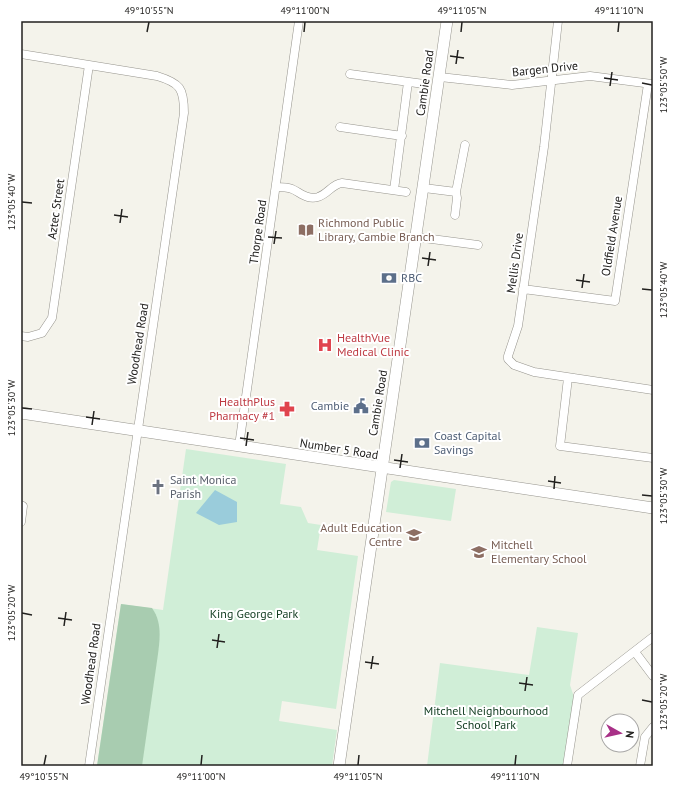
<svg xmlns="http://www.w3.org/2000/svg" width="674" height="787" font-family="'PT Sans',sans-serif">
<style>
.green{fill:#d0eed7}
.forest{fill:#a8ccb0}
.water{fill:#9accdb}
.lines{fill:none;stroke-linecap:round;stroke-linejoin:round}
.minor-casing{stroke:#96948d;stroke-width:9}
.secondary-casing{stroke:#96948d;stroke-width:12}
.minor{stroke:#fff;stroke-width:8}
.secondary{stroke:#fff;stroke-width:11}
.ticks{fill:none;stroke:#22211f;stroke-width:1.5}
.labels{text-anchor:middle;stroke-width:4;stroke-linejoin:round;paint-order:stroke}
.street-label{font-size:12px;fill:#22211f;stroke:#fff}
.education-label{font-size:12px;fill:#785e54;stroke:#fff;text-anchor:start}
.service-label{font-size:12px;fill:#4e5e75;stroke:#fff;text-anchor:start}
.health-label{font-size:12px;fill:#be3a42;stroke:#fff;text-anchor:start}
.worship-label{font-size:12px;fill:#5b616d;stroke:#fff;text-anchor:start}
.park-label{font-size:12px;fill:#103b1f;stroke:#fff}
.neatline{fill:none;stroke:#22211f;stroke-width:1.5}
.ticks-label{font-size:10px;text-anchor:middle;fill:#22211f}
</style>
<rect width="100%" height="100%" fill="#f4f3eb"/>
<path class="green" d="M186,449L286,464L280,504L301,507L308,523L321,525L317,550L358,556L336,709L282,701L279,721L337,730L332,766H97L121,604L163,610Z
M394,480L456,489L451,521L386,512L391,482Z
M537,627L578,633L570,685L574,697L564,766H427L440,663L529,675Z"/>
<path class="forest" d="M121,604L152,608C162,622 160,638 158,654L142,766H97Z"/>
<path class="water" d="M215,490L237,502V522L219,525L196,513Z"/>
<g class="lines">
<g class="minor-casing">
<path id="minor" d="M558,21L544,147L518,326L508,356V359L514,365L534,372L653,390
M21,54L157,76C180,83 184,88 184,113L89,766
M350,74L424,84
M440,77L512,85L590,76L652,84
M340,127L402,136
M276,187C281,187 287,187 292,189C301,193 307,200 318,197C328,194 332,184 342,183L406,192
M424,188L456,192L465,145
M394,190L408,82
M455,215L457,198L456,192
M416,237L478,245
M523,289L615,301L648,84
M21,336L28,337L42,333L52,318L89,65
M568,378L560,446L653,458
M239,446L299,21
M21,505L23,506L21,522
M635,652L653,676
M567,766L578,695L653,637
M640,766L645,737L653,727"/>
</g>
<g class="secondary-casing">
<path id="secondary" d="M21,413L653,508
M339,766L447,21"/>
</g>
<use href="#minor" class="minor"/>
<use href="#secondary" class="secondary"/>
</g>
<path class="ticks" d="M147,32L149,22M304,32L305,22M461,32L462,22M618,32L619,22M450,56L464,58M456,64L458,50M604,78L618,80M642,83L652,85M610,86L612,72M22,202L32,203M114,215L128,217M120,223L122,209M268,237L282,238M274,244L276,231M422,258L436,260M428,266L430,252M576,280L590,282M582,288L584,274M642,289L652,290M22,408L32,409M86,417L100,419M92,425L94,411M240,438L254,440M246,446L248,432M394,460L408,462M400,468L402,454M548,481L561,483M554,489L555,476M642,495L652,496M22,613L32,615M58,618L72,620M64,626L66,612M212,640L225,642M217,648L219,634M365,662L379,664M371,669L373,656M519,683L533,685M525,691L527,677M642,700L652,702M44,765L46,755M201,765L202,755M358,765L359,755M515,765L516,755"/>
<defs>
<g id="library-bare" transform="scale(1.2)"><path d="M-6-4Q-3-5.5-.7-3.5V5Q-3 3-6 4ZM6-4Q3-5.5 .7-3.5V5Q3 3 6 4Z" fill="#8d6e63" stroke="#fff" stroke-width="2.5" paint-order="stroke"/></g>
<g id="bank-bare" transform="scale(1.2)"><path d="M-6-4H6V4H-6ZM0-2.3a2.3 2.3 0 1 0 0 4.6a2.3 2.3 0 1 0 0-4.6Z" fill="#5c6f8a" stroke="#fff" stroke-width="2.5" paint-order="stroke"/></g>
<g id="hospital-bare" transform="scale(1.2)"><path d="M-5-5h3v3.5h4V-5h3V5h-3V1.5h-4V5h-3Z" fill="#e0444e" stroke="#fff" stroke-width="2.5" paint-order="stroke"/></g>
<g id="civic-bare" transform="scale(1.2)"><path d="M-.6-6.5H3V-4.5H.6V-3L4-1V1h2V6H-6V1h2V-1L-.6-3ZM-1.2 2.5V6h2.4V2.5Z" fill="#5c6f8a" stroke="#fff" stroke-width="2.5" paint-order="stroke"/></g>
<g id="pharmacy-bare" transform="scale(1.2)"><path d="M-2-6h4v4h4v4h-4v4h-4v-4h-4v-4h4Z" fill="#e0444e" stroke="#fff" stroke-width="2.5" paint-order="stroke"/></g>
<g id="church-bare" transform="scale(1.2)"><path d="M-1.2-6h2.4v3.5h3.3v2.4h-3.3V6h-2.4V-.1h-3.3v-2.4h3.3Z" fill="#6b7280" stroke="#fff" stroke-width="2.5" paint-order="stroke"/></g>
<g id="school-bare" transform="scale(1.2)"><path d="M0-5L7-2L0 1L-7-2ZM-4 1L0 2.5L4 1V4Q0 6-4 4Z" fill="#8d6e63" stroke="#fff" stroke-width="2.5" paint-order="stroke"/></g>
</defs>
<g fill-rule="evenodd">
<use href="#library-bare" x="306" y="230"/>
<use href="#bank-bare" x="389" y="278"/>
<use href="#hospital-bare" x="325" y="345"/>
<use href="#civic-bare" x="361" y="406"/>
<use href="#pharmacy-bare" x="287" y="409"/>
<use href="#bank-bare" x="422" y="443"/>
<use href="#church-bare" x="158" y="487"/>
<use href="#school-bare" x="414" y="535"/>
<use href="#school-bare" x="479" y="552"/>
</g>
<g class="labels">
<g class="street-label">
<text transform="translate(545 69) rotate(-6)" y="4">Bargen Drive</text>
<text transform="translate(425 83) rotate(-82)" y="4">Cambie Road</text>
<text transform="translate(56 209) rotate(-82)" y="4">Aztec Street</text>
<text transform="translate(258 232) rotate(-82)" y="4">Thorpe Road</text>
<text transform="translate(612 236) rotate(-81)" y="4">Oldfield Avenue</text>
<text transform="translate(515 263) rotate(-82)" y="4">Mellis Drive</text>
<text transform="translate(138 344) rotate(-81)" y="4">Woodhead Road</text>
<text transform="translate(378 403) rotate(-81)" y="4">Cambie Road</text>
<text transform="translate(339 449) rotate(9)" y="4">Number 5 Road</text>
<text transform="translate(91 664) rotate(-82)" y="4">Woodhead Road</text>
</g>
<g class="education-label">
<text x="318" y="227">Richmond Public<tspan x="318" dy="14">Library, Cambie Branch</tspan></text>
<text x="402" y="532" text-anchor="end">Adult Education<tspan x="402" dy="14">Centre</tspan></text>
<text x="491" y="549">Mitchell<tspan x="491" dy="14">Elementary School</tspan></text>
</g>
<g class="service-label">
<text x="401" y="282">RBC</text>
<text x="349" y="410" text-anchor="end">Cambie</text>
<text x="434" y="440">Coast Capital<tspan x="434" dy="14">Savings</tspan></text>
</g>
<g class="health-label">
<text x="337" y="342">HealthVue<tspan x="337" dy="14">Medical Clinic</tspan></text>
<text x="275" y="406" text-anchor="end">HealthPlus<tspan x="275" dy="14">Pharmacy #1</tspan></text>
</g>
<g class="worship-label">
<text x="170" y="484">Saint Monica<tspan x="170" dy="14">Parish</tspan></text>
</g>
<g class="park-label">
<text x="254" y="618">King George Park</text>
<text x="486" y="715">Mitchell Neighbourhood<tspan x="486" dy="14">School Park</tspan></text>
</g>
</g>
<rect width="674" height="787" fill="none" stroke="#ffffff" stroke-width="44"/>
<g transform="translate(620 733) rotate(98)"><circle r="19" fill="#ffffff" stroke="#a7a6a5"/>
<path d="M0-3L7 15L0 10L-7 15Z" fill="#a83087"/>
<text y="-6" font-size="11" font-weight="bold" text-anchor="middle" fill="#22211f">N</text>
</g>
<rect x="22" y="22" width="630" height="743" class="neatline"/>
<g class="ticks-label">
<text x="149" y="14">49°10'55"N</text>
<text x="305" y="14">49°11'00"N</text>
<text x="462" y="14">49°11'05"N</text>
<text x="619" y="14">49°11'10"N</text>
<text transform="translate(663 85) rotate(-90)" y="4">123°05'50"W</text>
<text transform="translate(11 202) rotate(-90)" y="4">123°05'40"W</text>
<text transform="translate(663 290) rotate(-90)" y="4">123°05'40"W</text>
<text transform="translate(11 408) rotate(-90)" y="4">123°05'30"W</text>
<text transform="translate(663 496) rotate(-90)" y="4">123°05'30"W</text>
<text transform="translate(11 613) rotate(-90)" y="4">123°05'20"W</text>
<text transform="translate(663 702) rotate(-90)" y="4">123°05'20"W</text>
<text x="44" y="780">49°10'55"N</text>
<text x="201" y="780">49°11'00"N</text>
<text x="358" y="780">49°11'05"N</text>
<text x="515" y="780">49°11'10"N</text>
</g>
</svg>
